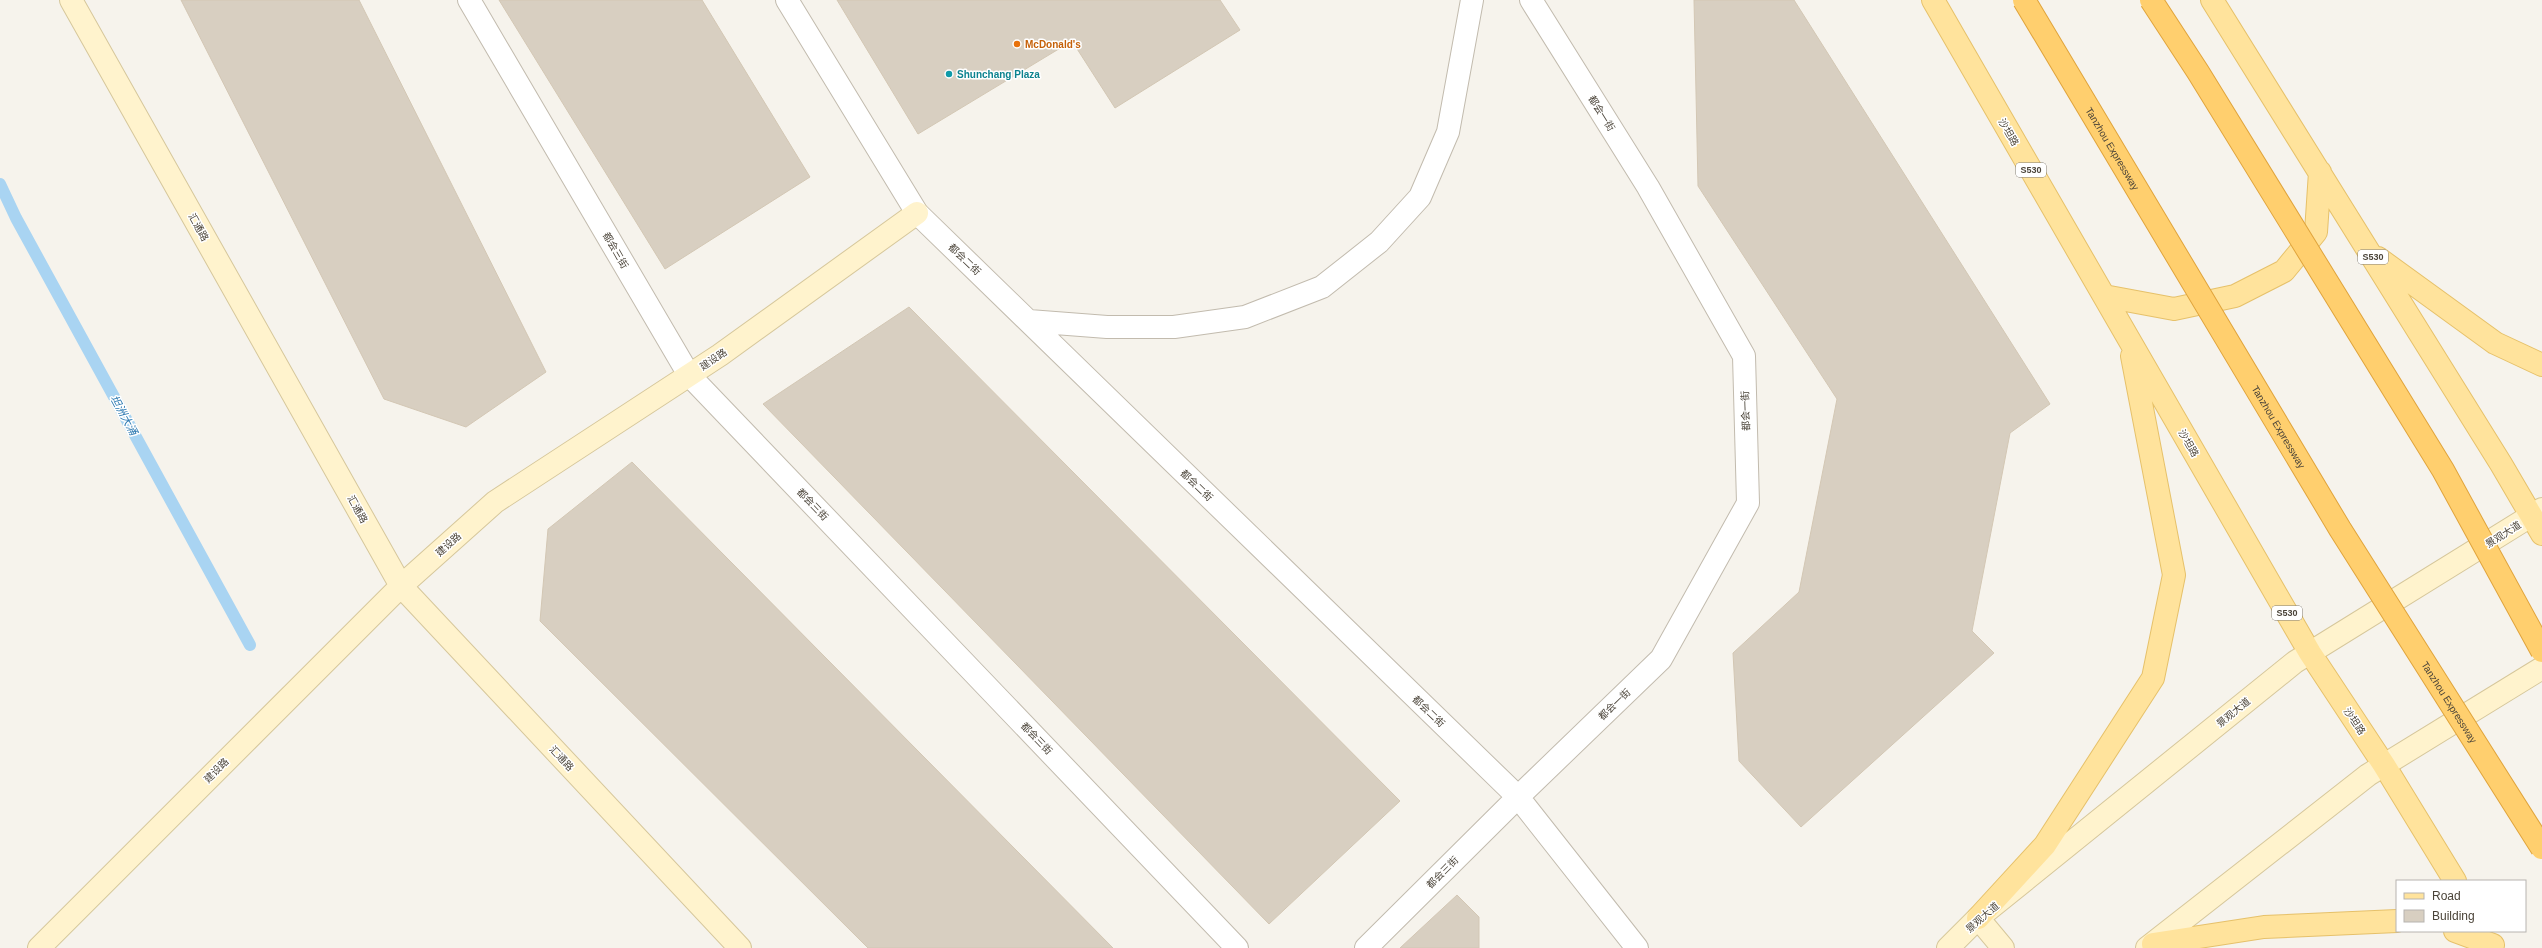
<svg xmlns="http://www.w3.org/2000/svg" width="2542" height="948" font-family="Helvetica,'Noto Sans SC',sans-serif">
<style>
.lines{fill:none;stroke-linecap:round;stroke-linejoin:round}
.stream{stroke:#a9d4f2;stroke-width:12}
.building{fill:#d8cfc1;stroke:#d3c7b4}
.street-casing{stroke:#c2bbae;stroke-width:24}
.secondary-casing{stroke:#d6c79b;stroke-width:24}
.primary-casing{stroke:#e6c16a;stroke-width:24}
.street{stroke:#fff;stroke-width:22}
.secondary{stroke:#fff3cd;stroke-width:22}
.primary{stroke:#ffe39c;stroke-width:22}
.highway-bridge-casing{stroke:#e0a43c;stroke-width:24;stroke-linecap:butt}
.highway-bridge{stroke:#ffcf6e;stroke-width:22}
.food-dot{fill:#e8710a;stroke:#fff;stroke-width:1.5}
.culture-dot{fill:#0f9aa8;stroke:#fff;stroke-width:1.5}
.labels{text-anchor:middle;stroke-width:3;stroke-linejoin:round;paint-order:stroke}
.shield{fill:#fff;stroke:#817c74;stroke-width:1}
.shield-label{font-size:9px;font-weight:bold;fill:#4b4439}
.food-label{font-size:10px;font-weight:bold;fill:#c56008;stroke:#fff;text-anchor:start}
.culture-label{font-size:10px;font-weight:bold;fill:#0d838f;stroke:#fff;text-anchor:start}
.street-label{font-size:10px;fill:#4b4439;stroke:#fff}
.water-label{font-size:11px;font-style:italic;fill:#2e7ab2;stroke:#fff}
</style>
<rect width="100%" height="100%" fill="#f6f3ec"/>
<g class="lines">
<path class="stream" d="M0,184L16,218L250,645"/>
</g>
<path class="building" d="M181,0H359L546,372L466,427L384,399Z
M499,0H702L810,177L665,269Z
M837,0H1220L1240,30L1115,108L1072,41L918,134Z
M1694,0H1794L2050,404L2010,433L1972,631L1994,653L1801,827L1739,761L1733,653L1799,592L1837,399L1698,186Z
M909,307L1400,801L1269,924L763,404Z
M632,462L1113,948H868L540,621L548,529Z
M1457,895L1479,917V948H1400Z"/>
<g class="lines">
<g class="street-casing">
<path id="street" d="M469,0L689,375L1237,948
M787,0L917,213L1518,797L1637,948
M1029,321L1107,327H1174L1245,317L1322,287L1379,242L1420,197L1448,132L1472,0
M1366,948L1518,797L1661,659L1748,503L1744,356L1648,187L1531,0"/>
</g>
<g class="secondary-casing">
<path id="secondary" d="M71,0L401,586L740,948
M1978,918L2003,948
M39,948L401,586L495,502L720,355L917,213
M1948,948L1978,918L2295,662L2542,509
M2147,948L2368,775L2542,668"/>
</g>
<g class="primary-casing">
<path id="primary" d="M1933,0L2310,653L2384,765L2455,881
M2212,0L2501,464L2542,534
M2378,258L2495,343L2542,365
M2104,296L2174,309L2235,296L2284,271L2316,232L2320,172
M1978,918L2045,845L2153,678L2174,575L2132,356
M2455,931L2493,945
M2153,944L2264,927L2397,921"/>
</g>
<use href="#street" class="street"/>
<use href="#secondary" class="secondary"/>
<use href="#primary" class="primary"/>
<g class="highway-bridge-casing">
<g id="highway-bridge">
<path id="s1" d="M2024,0L2340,529L2542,848"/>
<path d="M2151,0L2198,72L2443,470L2542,651"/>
</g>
</g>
<use href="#highway-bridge" class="highway-bridge"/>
</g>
<circle class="food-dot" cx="1017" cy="44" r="4"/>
<circle class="culture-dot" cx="949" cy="74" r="4"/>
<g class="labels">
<g class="shield">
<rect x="2016" y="163" width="30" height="14" rx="3"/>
<rect x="2358" y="250" width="30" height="14" rx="3"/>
<rect x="2272" y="606" width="30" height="14" rx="3"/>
</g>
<g class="shield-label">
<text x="2031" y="173">S530</text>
<text x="2373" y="260">S530</text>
<text x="2287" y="616">S530</text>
</g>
<g class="food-label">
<text x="1025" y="48">McDonald's</text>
</g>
<g class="culture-label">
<text x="957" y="78">Shunchang Plaza</text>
</g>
<g class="street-label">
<text transform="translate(1602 113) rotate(58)" y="4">都会一街</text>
<text transform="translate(2009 132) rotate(60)" y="4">沙坦路</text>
<text dy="4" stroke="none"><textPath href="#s1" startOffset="173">Tanzhou Expressway</textPath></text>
<text transform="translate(199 227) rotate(61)" y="4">汇通路</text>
<text transform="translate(616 250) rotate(60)" y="4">都会三街</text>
<text transform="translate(965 259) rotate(44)" y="4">都会二街</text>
<text transform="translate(713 359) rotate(-34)" y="4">建设路</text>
<text transform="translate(1745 411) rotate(-92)" y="4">都会一街</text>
<text dy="4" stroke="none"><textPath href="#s1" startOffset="497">Tanzhou Expressway</textPath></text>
<text transform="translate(2189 443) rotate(60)" y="4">沙坦路</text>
<text transform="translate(1197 485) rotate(44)" y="4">都会二街</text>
<text transform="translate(813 504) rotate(46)" y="4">都会三街</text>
<text transform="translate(358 509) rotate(61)" y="4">汇通路</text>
<text transform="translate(2503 534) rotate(-32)" y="4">景观大道</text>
<text transform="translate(448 544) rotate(-42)" y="4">建设路</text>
<text dy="4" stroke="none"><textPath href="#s1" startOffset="821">Tanzhou Expressway</textPath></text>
<text transform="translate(1614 704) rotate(-44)" y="4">都会一街</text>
<text transform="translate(1429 711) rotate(44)" y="4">都会二街</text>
<text transform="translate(2233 712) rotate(-39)" y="4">景观大道</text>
<text transform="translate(2355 721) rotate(56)" y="4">沙坦路</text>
<text transform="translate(1037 738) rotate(46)" y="4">都会三街</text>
<text transform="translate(562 758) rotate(47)" y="4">汇通路</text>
<text transform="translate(216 770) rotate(-45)" y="4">建设路</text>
<text transform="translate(1442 872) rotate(-45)" y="4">都会三街</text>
<text transform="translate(1982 917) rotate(-41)" y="4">景观大道</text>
</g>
<g class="water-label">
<text transform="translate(124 415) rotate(61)" y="4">坦洲大涌</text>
</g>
</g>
<rect x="2396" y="880" width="130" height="52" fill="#ffffff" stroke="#b7b4b0"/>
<rect x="2404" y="893" width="20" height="6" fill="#ffe39c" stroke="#b7b4b0"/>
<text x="2432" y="900" font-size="12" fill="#4b4439">Road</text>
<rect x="2404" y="910" width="20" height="12" fill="#d8cfc1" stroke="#b7b4b0"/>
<text x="2432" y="920" font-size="12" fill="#4b4439">Building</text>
</svg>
